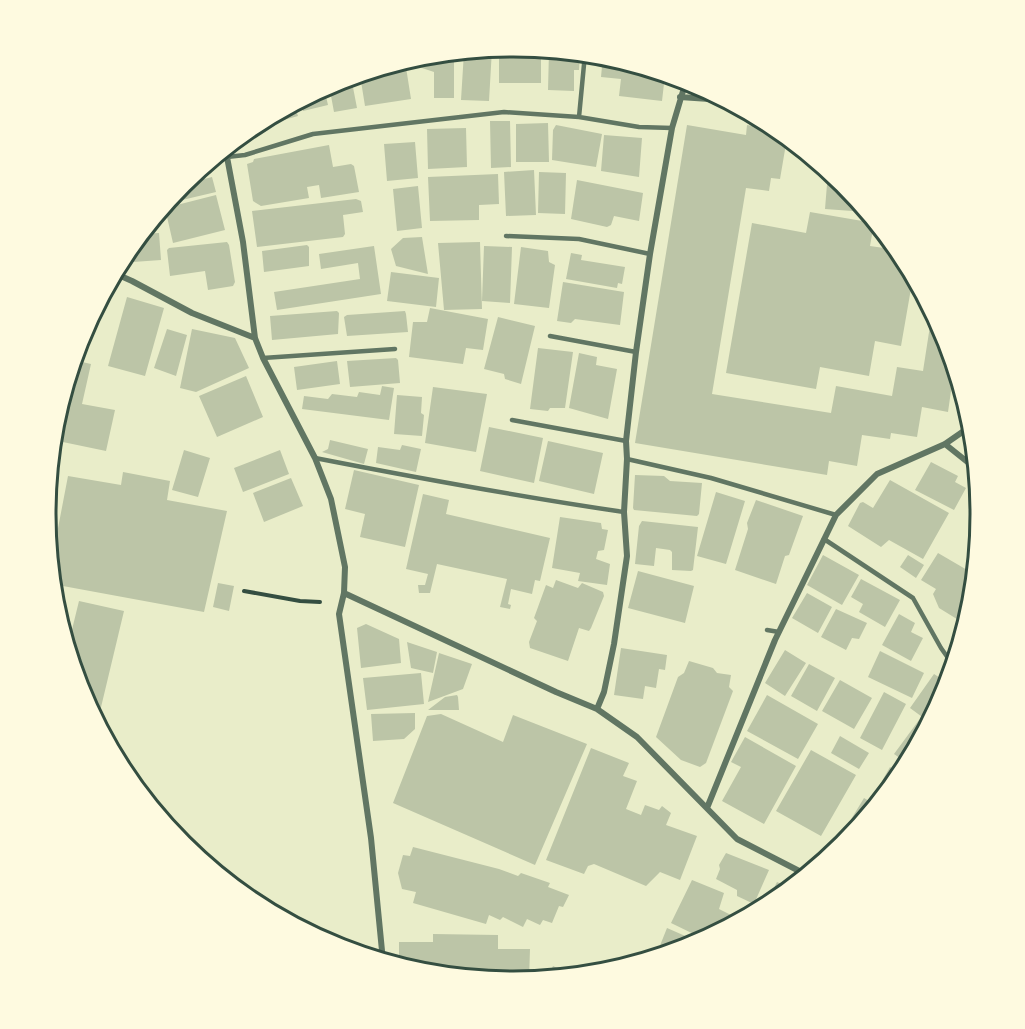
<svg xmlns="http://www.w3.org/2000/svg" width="1025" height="1029" font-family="'Roboto Condensed',sans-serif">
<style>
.building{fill:#bcc5a7}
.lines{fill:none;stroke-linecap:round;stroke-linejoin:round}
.path{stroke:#344e41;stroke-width:4}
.service{stroke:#617663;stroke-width:4.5}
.minor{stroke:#617663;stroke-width:6}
.rim{fill:none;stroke:#344e41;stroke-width:3}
</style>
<rect width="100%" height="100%" fill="#e9edc9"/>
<path class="building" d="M513,47L530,49V56L541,57V83H499V48Z
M492,49L489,101L461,100L464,52Z
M549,51L580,54L579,70H574V91L548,90Z
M454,53V98H434V72L416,66V57Z
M603,56L665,75L662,101L619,96L621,79L601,77Z
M405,61L411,99L365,106L360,75Z
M351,77L357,108L334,112L329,85Z
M324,88L328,105L303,111L300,101Z
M294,104L298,116L273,123L271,116Z
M490,121H510L511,167L491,168Z
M548,123L549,162H516V124Z
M556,125L602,134L596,167L552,160L553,130Z
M687,125L746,135L747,125L778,130L787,138L780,179L771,178L769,191L746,188L712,394L831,413L836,386L892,396L897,367L923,371L932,313L945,336L959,385L952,384L948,412L922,407L917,437L891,433L890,439L862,435L857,466L829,461L827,475L635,443Z
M466,128L467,167L428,169L427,129Z
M604,135L642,138L639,177L601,171Z
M415,142L418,178L387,181L384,144Z
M329,145L333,167L351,164L354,166L359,192L321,198L319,185L307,187L309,198L261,206L253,201L247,164L253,162L254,159Z
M210,161L212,172L210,174L188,179Z
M534,170L536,215L506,216L504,172Z
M539,172L566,173L565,214L538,213Z
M828,172L843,184L866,212L825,209Z
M498,174L499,204L479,205V220L430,221L428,177Z
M212,177L216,192L165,204L181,185Z
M577,180L643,193L639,221L614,216L611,225L607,227L571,219Z
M418,186L422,228L397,231L393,189Z
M216,195L225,230L173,243L165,208Z
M356,199L361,201L363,212L343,215L345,234L343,237L257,247L252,211Z
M810,212L874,223L870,246L898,250L901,255L913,277L901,346L875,341L869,376L820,367L816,389L726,373L752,223L806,233Z
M159,233L161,260L133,262L132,245L141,234Z
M422,237L428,274L396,266L391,249L403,238Z
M227,242L229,245L235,282L233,286L208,290L205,271L170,276L167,250L169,248Z
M480,242L482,309L444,310L438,243Z
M307,245L309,247V266L264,272L262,251Z
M374,246L381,294L277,310L274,292L360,279L358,263L321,269L319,254Z
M484,246L512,247L510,303L482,301Z
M521,247L548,251L549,262L555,265L549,308L514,304Z
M571,253L582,255L581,260L625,267L622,284L618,283L617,288L566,279Z
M391,272L439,278L436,307L387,301Z
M563,282L624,292L620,325L575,319L571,323L557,321Z
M105,291L108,292L91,335L83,331Z
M127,297L164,308L145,376L108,366Z
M430,308L488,319L483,350L466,348L463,364L409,357L413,322H427Z
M337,311L339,313L338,334L272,340L270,316Z
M405,311L406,314L408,332L347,336L344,317L347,315Z
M498,317L535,326L521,384L505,379L504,374L484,369Z
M167,329L187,335L176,376L154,368Z
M192,329L235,338L249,368L196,392L180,388Z
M538,348L573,352L565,408H550L548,411L530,409Z
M579,353L597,357L596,365L617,369L608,419L569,408Z
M396,358L398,360L400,383L350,387L347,361Z
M73,360L91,364L82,404L115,410L106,451L58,441L60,430L54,428V423Z
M337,361L340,384L297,390L294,367Z
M246,376L263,417L217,437L199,396Z
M382,386L394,388L389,420L302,409L304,396L328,399L332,394L357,397L359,392L380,395Z
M433,387L487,394L476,452L425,443Z
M397,395L422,397L421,413L424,415L422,436L394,434Z
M489,427L543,438L534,483L480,471Z
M330,440L368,449L364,464L322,452L328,449Z
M548,441L603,453L594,494L539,481Z
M402,445L421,449L416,472L376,463L378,447L400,450Z
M184,450L210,458L198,497L172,490Z
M280,450L289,474L243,492L234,468Z
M931,462L958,476L955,482L966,488L954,510L915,490Z
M354,470L419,485L405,547L360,537L365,514L345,509Z
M123,472L170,481L167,500L227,511L204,612L52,584L50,570L68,476L121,485Z
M635,475L664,476L670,481L702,483L699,514L697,516L634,510L633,508Z
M291,478L303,506L264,522L253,493Z
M890,480L949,513L923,559L889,540L881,547L848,526L860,503L863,502L873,508Z
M716,492L745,501L726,564L697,556Z
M423,494L449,500L446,514L550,538L540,581L535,580L532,594L511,589L508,604L511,605L510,609L500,607L507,579L437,564L430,593H419L418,585H425L428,574L406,569Z
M756,500L803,516L789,555L785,556L776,584L735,570L748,529L747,523Z
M560,517L601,523L602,529L608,530L604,550L598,551L596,559L610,564L607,585L578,581L580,573L552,568Z
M642,521L698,527L693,570L691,571L672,570V552L670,550L656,548L654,566L635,564L639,526Z
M938,553L974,574L971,606L965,624L939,608L933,594L936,589L921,580Z
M823,555L859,575L842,605L807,585Z
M908,555L924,565L916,578L900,567Z
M638,571L694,586L685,623L628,608Z
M861,579L900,600L885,627L859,612L863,604L851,597Z
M556,580L578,588L582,583L603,592L604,596L591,628L589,631L579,628L568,661L530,648L529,642L537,621L534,618L546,585L553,588Z
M218,583L234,586L229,611L213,607Z
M807,593L832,607L818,633L792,618Z
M79,601L124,611L97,724L80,693L67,650Z
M836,609L867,623L859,639L852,638L846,650L821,637Z
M899,614L915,623L911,632L923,638L911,661L882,645Z
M366,624L399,639L401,663L361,668L357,628Z
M407,642L437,652L433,673L411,668Z
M621,648L667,655L665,670L659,669L656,688L645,686L643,699L614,695Z
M785,650L806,663L785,696L765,683Z
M880,651L924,673L912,698L868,677Z
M439,653L472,664L463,689L428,702Z
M689,661L713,668L717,673L731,675L729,687L733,691L706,763L700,767L681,760L656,737L678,677L684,673Z
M809,664L835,678L817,711L791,696Z
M421,673L424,704L367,710L363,678Z
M934,674L948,683L944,694L929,722L910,708Z
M840,680L872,698L854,729L822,711Z
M884,692L906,704L882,750L860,738Z
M457,695L458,697L459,710H428L445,697Z
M767,695L818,724L798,759L747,731Z
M415,713V729L404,739L373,741L371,714Z
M441,714L503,742L513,715L587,744L535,865L393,803L427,716Z
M919,720L927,726L907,763L894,754Z
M840,736L869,753L859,769L831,753Z
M745,737L796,766L764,824L722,801L741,767L731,762Z
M591,748L629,763L623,776L637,781L626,809L641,815L645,805L659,810L662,806L671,813L666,825L697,836L680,880L660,872L646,886L594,864L588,866L584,874L546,860Z
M811,750L856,775L821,836L776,811Z
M890,767L901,774L881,799L874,795Z
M864,798L876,805L855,830L847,826Z
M413,847L499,869L518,876L521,873L550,883L548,887L569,895L563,907L559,906L552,923L543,920L540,925L527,919L523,927L503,917L500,920L489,915L486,924L413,903L416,892L402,889L398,873L403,855L410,856Z
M726,853L769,870L754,904L737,896V890L716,879L720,869L719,865Z
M692,880L724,893L719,909L741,920L704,939L671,923Z
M777,882L791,888L772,903L758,911L764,898H769Z
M667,928L699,942L691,947L655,958Z
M433,934L498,935V949H530L529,980L512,982L421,973L399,966V942H433Z
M553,966L575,976L547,979Z"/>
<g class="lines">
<path class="path" d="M244,591L300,601L320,602"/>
<path class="service" d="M579,117L585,54
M227,157L245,155L313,134L504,112L579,117L639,127L672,128
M506,236L579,239L650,254
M550,336L636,352
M263,358L395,349
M512,420L626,441
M315,458C418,478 521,497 624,512
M627,459L711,478L836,515
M824,539L913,598L941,648L953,665
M767,630L779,632
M585,969L596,974"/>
<path class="minor" d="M680,97L724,100
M224,150L227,157L243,242L255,338L263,358L315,458L331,499L345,567L344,593L339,614L371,838L383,961
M114,273L132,281L192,313L255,338
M945,444L975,468
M344,593L556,692L597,709L637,737L737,839L807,875
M597,709L604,692L614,644L627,556L624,512L627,459L626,441L636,352L650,254L672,128L686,81
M707,808L775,640L836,515L877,474L945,444L971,426"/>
</g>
<path d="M0 0H1025V1029H0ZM56 514a457 457 0 1 1 914 0a457 457 0 1 1-914 0Z" fill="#fefae0" fill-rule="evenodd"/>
<path class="rim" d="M56 514a457 457 0 1 1 914 0a457 457 0 1 1-914 0Z"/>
</svg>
